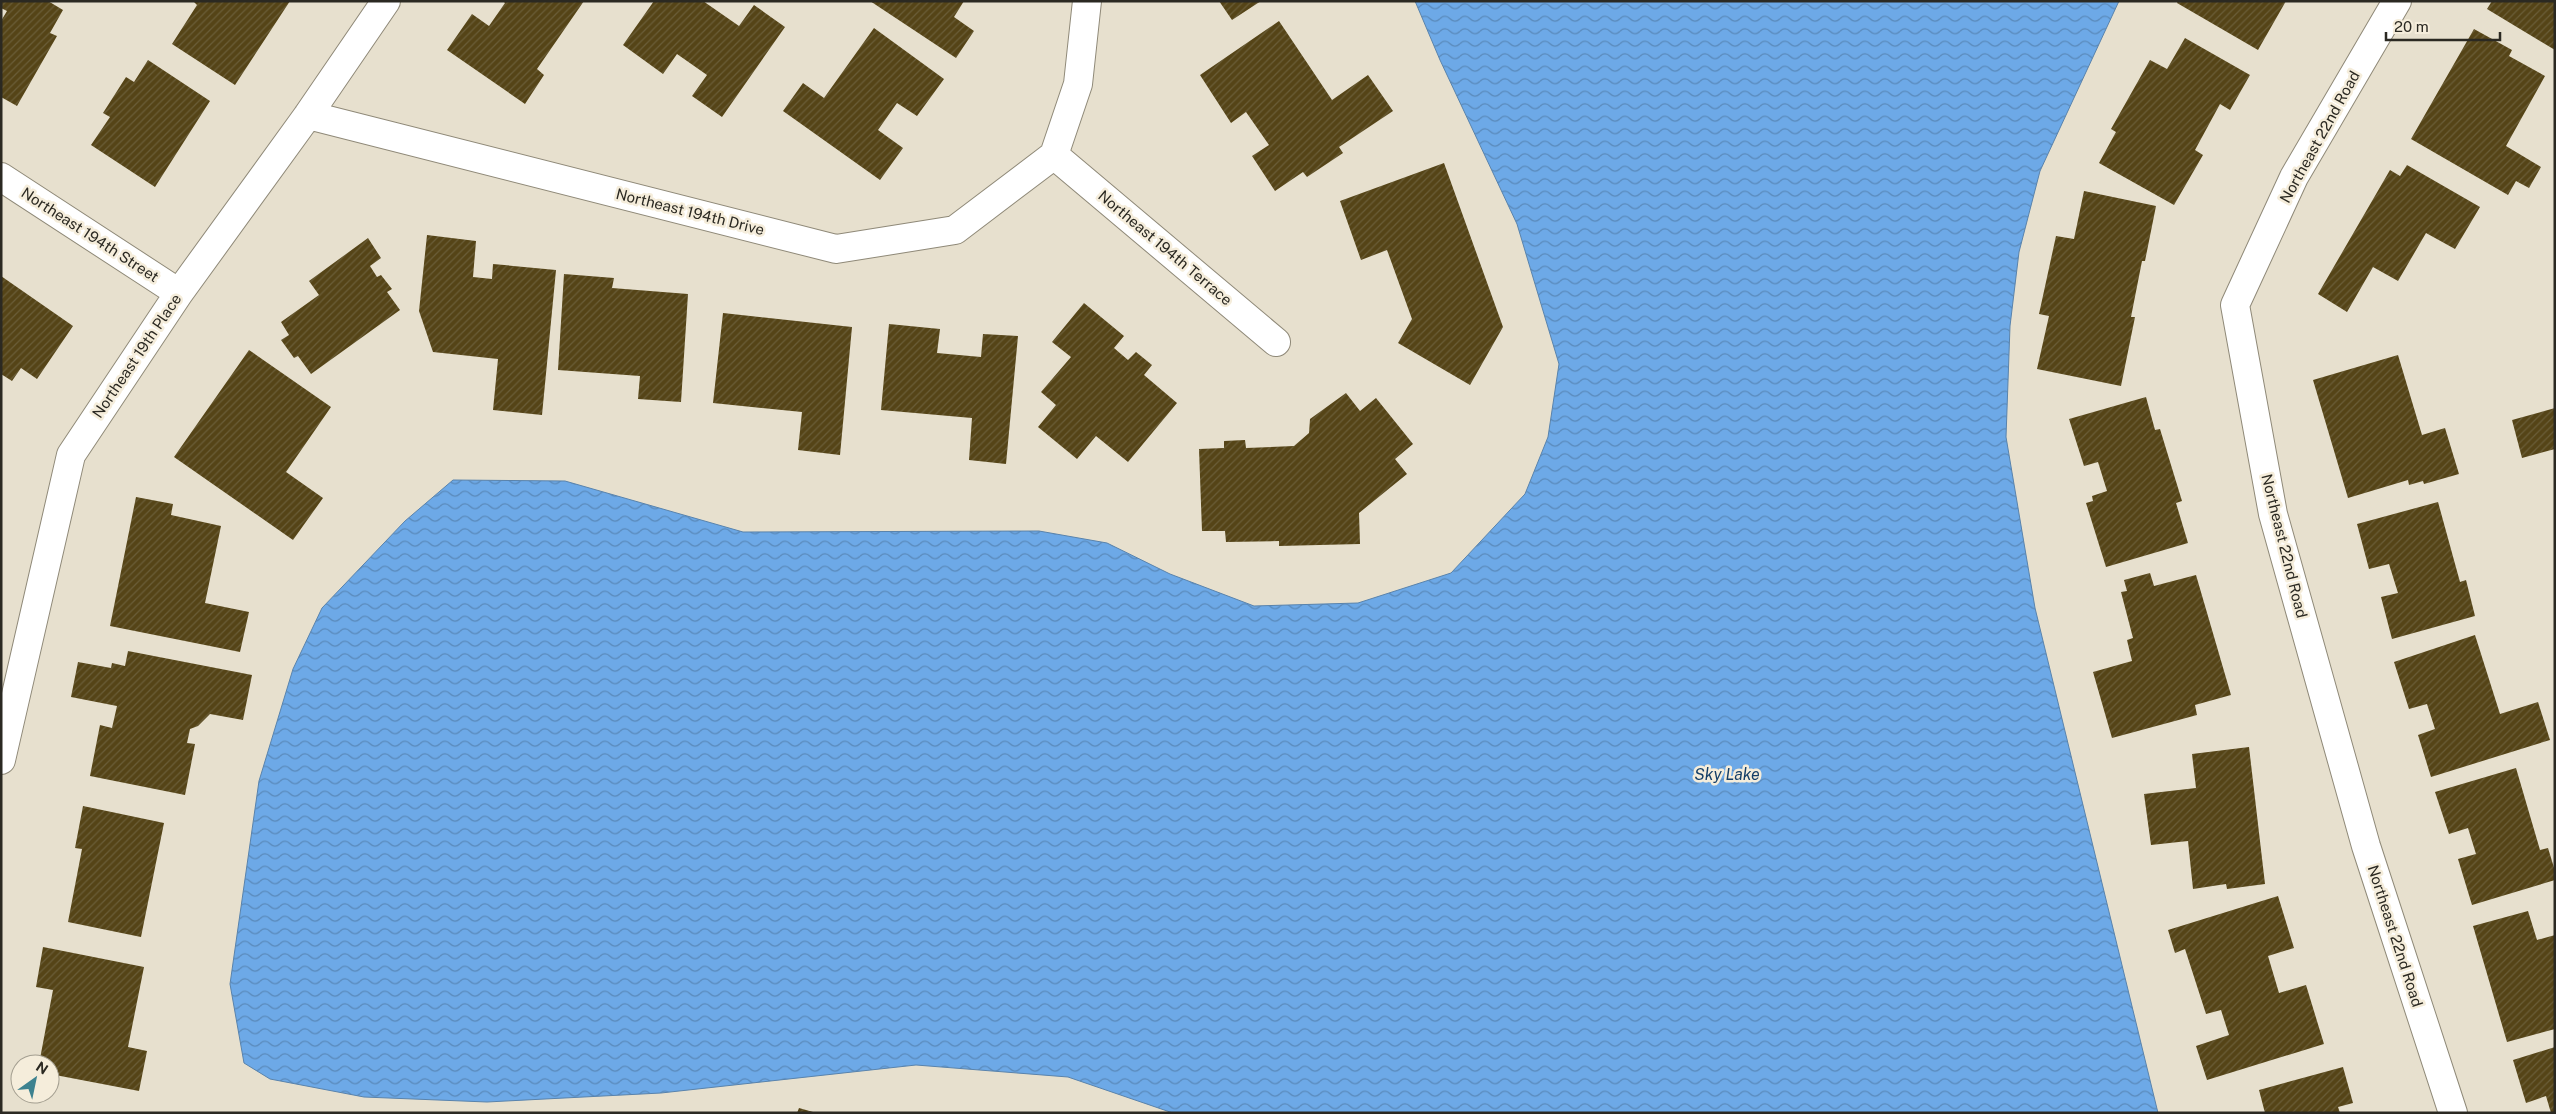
<svg xmlns="http://www.w3.org/2000/svg" width="2556" height="1114" font-family="'Public Sans',sans-serif">
<style>
.water{fill:url(#water-waves);stroke:#5983ac}
.building{fill:url(#building-hatch)}
.lines{fill:none;stroke-linecap:round;stroke-linejoin:round}
.street-casing{stroke:#8f8978;stroke-width:30}
.street{stroke:#fff;stroke-width:28}
.labels{text-anchor:middle;stroke-width:5;stroke-linejoin:round;paint-order:stroke}
.street-label{font-size:15px;fill:#2b2922;stroke:#f5eddb}
.water-label{font-size:16px;font-style:italic;fill:#143e67;stroke:#f5eddb}
</style>
<defs>
<pattern id="water-waves" width="16" height="10" patternUnits="userSpaceOnUse" patternTransform="scale(1.25)"><rect width="16" height="10" fill="#6da9e7"/><path d="M0 5q4-4 8 0t8 0" fill="none" stroke="#5a8abb"/></pattern>
<pattern id="building-hatch" width="6" height="6" patternUnits="userSpaceOnUse" patternTransform="scale(1.25)"><rect width="6" height="6" fill="#554417"/><path d="M-1 1l2-2M0 6l6-6M5 7l2-2" fill="none" stroke="#6a5d38"/></pattern>
</defs>
<rect width="100%" height="100%" fill="#e7e0ce"/>
<path class="water" d="M1415,1H2119L2040,171L2019,252L2010,326L2006,437L2035,608L2158,1113H1173L1068,1077L916,1065L661,1093L487,1102L364,1097L270,1079L244,1063L230,984L259,781L293,669L322,608L405,521L453,480L565,481L743,532L1039,531L1107,543L1170,574L1254,606L1358,603L1451,573L1525,494L1548,437L1559,364L1517,224L1440,60Z"/>
<path class="building" d="M1,1H48L63,10L50,33L57,36L17,106L1,97V21L7,11L1,8Z
M193,1H290L235,85L172,44L197,5Z
M503,1H584L537,69L544,75L525,104L447,50L472,14L489,26L505,3Z
M654,1H703L739,26L754,5L785,27L722,117L692,96L707,75L677,54L663,74L623,45Z
M870,1H964L954,17L974,31L956,58Z
M1219,1H1261L1232,20Z
M2178,1H2286L2258,50L2177,3Z
M2492,1H2555V50L2487,9Z
M1279,21L1332,100L1368,75L1393,111L1339,147L1343,153L1307,177L1303,172L1275,191L1252,156L1269,145L1246,112L1231,123L1200,75Z
M874,28L944,79L917,116L897,103L878,130L903,148L880,180L783,111L803,83L824,98Z
M2474,29L2512,50L2509,56L2545,76L2506,146L2541,167L2529,188L2516,181L2508,195L2411,139Z
M2185,38L2250,75L2230,110L2220,104L2195,150L2203,155L2174,205L2099,163L2116,132L2111,129L2150,60L2167,69Z
M148,60L210,101L155,187L91,145L110,117L103,113L126,77L134,82Z
M1444,163L1503,327L1470,385L1398,343L1412,319L1387,250L1361,260L1340,201Z
M2407,165L2480,207L2455,249L2426,233L2398,281L2373,267L2347,312L2318,294L2390,170L2400,176Z
M2084,191L2156,206L2145,261H2142L2131,317H2135L2121,386L2037,369L2049,316L2039,314L2056,236L2074,239Z
M427,235L476,241L473,277L492,279L493,264L556,270L542,415L493,410L498,359L433,352L419,311Z
M368,238L381,258L370,266L377,277L381,275L392,289L387,292L400,310L311,374L298,356L294,358L281,340L289,335L281,322L319,295L309,281Z
M564,274L614,278L612,288L688,294L681,402L638,399L640,376L558,370Z
M1,276L73,326L37,379L21,368L12,381L1,374Z
M1084,303L1124,336L1114,348L1128,360L1136,352L1152,365L1144,375L1177,403L1128,462L1096,436L1077,459L1038,427L1056,405L1041,392L1071,357L1052,342Z
M723,313L852,327L840,455L798,450L802,412L713,403Z
M889,324L940,329L937,353L981,357L983,334L1018,336L1006,464L969,460L972,418L881,410Z
M249,350L331,407L286,472L323,498L293,540L174,457Z
M2398,355L2422,435L2445,428L2459,474L2424,484L2423,481L2409,485L2408,480L2348,498L2313,380Z
M1346,393L1360,411L1376,398L1413,444L1395,459L1407,474L1359,513L1360,544L1279,546V541L1226,542L1225,531H1202L1199,449L1224,448V441L1245,440L1246,448L1294,446L1309,433L1310,419Z
M2146,397L2155,430L2160,429L2182,501L2176,503L2188,543L2106,567L2086,503L2093,501L2092,496L2107,491L2098,462L2084,466L2069,419Z
M2555,408V449L2522,458L2512,420Z
M136,497L173,504L171,515L221,526L205,603L249,612L240,652L110,626Z
M2438,502L2460,582L2466,580L2475,616L2392,639L2381,597L2398,593L2389,564L2369,569L2357,524Z
M2150,573L2154,586L2196,575L2231,695L2195,705L2197,715L2112,738L2093,672L2132,661L2127,640L2133,638L2121,592L2127,591L2124,580Z
M2475,635L2500,714L2538,702L2550,740L2431,777L2418,735L2435,729L2427,704L2409,709L2394,662Z
M128,651L252,675L243,720L210,714L198,726L190,729L187,743L195,744L185,795L90,776L100,725L112,728L117,706L71,697L78,662L111,668L112,663L125,666Z
M2249,747L2265,884L2227,889L2226,884L2193,889L2188,841L2151,845L2144,794L2196,788L2192,754Z
M2516,768L2540,850L2548,848L2555,871V880L2472,905L2458,859L2476,854L2468,828L2449,834L2435,792Z
M83,806L164,823L141,937L68,922L82,849L75,848Z
M2278,896L2294,948L2268,956L2279,993L2306,985L2324,1044L2207,1080L2196,1046L2229,1035L2221,1010L2206,1014L2185,949L2175,953L2168,930Z
M2528,911L2537,940L2555,935V1029L2507,1042L2473,926Z
M43,947L144,967L128,1047L147,1051L139,1091L50,1074V1064H39L53,990L36,987Z
M2555,1047V1113H2551L2546,1096L2526,1103L2513,1060Z
M2343,1067L2353,1103L2338,1107L2340,1113H2265L2259,1090Z
M799,1108L813,1112V1113H797Z"/>
<g class="lines">
<g class="street-casing">
<path id="street" d="M2397,1L2294,177L2235,305L2273,514L2366,846L2453,1113
M308,115L836,249L955,230L1054,155
M1054,155L1276,342
M1054,155L1078,84L1087,1
M1,177L179,293
M1,760L71,455L179,293L308,115L386,1"/>
</g>
<use href="#street" class="street"/>
</g>
<g class="labels">
<g class="street-label">
<text transform="translate(2320 137) rotate(-61)" y="5">Northeast 22nd Road</text>
<text transform="translate(690 212) rotate(14)" y="5">Northeast 194th Drive</text>
<text transform="translate(90 235) rotate(33)" y="5">Northeast 194th Street</text>
<text transform="translate(1165 248) rotate(40)" y="5">Northeast 194th Terrace</text>
<text transform="translate(137 356) rotate(-56)" y="5">Northeast 19th Place</text>
<text transform="translate(2284 546) rotate(76)" y="5">Northeast 22nd Road</text>
<text transform="translate(2395 936) rotate(72)" y="5">Northeast 22nd Road</text>
</g>
<g class="water-label">
<text x="1727" y="780">Sky Lake</text>
</g>
</g>
<rect width="2556" height="1114" fill="none" stroke="#2b2922" stroke-width="5"/>
<g transform="translate(35 1079) rotate(33)"><circle r="24" fill="#f5eddb" stroke="#a49f91"/>
<path d="M0-4L9 19L0 12L-9 19Z" fill="#3d828f"/>
<text y="-8" font-size="14" font-weight="bold" text-anchor="middle" fill="#2b2922">N</text>
</g>
<path d="M2386 32v8h114v-8" fill="none" stroke="#2b2922" stroke-width="2.5"/>
<text x="2394" y="32" font-size="15" fill="#2b2922" stroke="#f5eddb" stroke-width="4" paint-order="stroke">20 m</text>
</svg>
